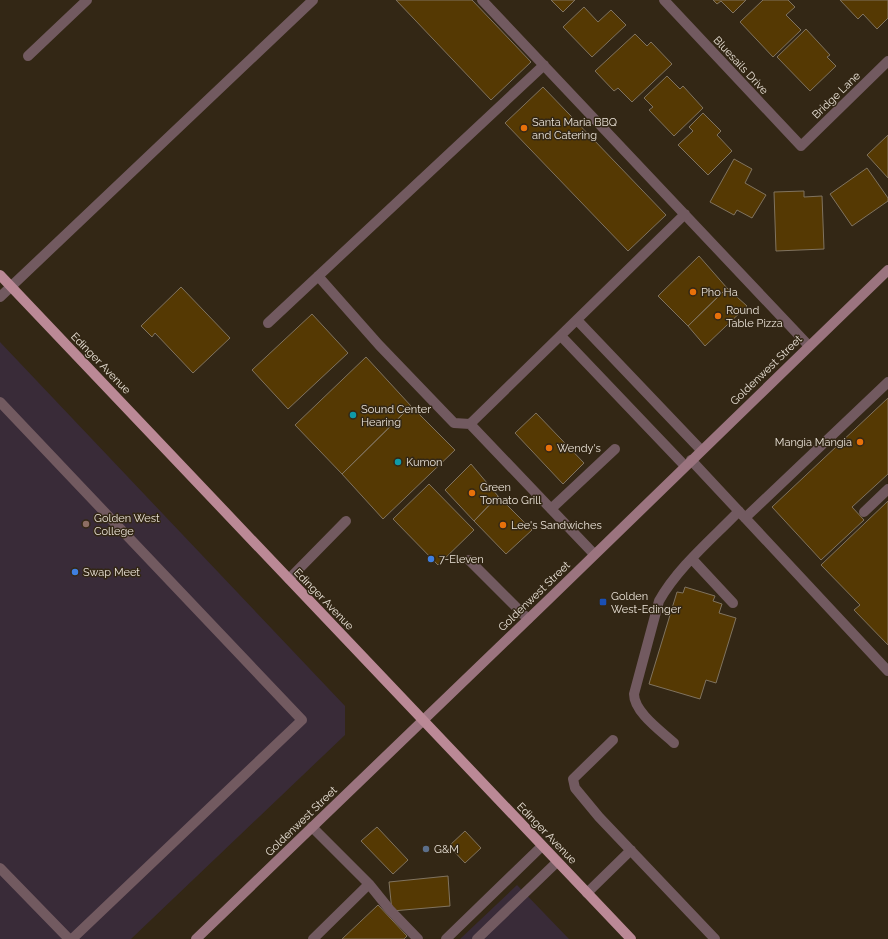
<svg xmlns="http://www.w3.org/2000/svg" width="888" height="939" font-family="Raleway,sans-serif">
<style>
.education{fill:#392b38}
.building{fill:#553903;stroke:#80735f}
.lines{fill:none;stroke-linecap:round;stroke-linejoin:round}
.service{stroke:#725a60;stroke-width:10}
.minor{stroke:#725a60;stroke-width:10}
.secondary{stroke:#9b747f;stroke-width:10}
.primary{stroke:#bb8996;stroke-width:10}
.food-dot{fill:#e8710a;stroke:#332715;stroke-width:1.5}
.culture-dot{fill:#0f9aa8;stroke:#332715;stroke-width:1.5}
.education-dot{fill:#8d6e63;stroke:#332715;stroke-width:1.5}
.shop-dot{fill:#3f7fe0;stroke:#332715;stroke-width:1.5}
.transit-dot{fill:#1a4fb4;stroke:#332715;stroke-width:1.5}
.service-dot{fill:#5c6f8a;stroke:#332715;stroke-width:1.5}
.labels{text-anchor:middle;stroke-width:3;stroke-linejoin:round;paint-order:stroke}
.street-label{font-size:11px;fill:#eae2d7;stroke:#332715}
.poi-label{font-size:11px;fill:#eae2d7;stroke:#332715;text-anchor:start}
</style>
<rect width="100%" height="100%" fill="#332715"/>
<path class="education" d="M0,342L345,706V735L131,939H0Z
M517,885L569,939H460Z"/>
<path class="building" d="M396,0H472L531,62L491,100Z
M551,0H575L563,12Z
M713,0H746L733,13L721,1L717,4Z
M763,0H788L795,7L786,15L801,30L773,57L740,22Z
M840,0H888V18L877,29L863,14L858,19Z
M584,7L598,22L611,10L626,25L592,57L563,27Z
M806,29L830,55L827,57L836,66L810,91L777,57Z
M635,34L647,46L651,42L672,64L632,102L618,88L614,91L595,71Z
M667,76L680,89L683,86L703,108L674,136L649,110L653,107L644,98Z
M543,87L666,215L628,251L505,123Z
M703,113L721,131L717,135L732,151L708,175L678,145L693,131L689,127Z
M888,135V178L867,155Z
M734,159L752,169L745,183L766,195L752,218L737,210L734,215L710,202Z
M867,168L888,198V201L852,226L830,194Z
M804,191V197L822,196L824,249L776,251L774,192Z
M699,256L727,288L688,326L658,296Z
M181,287L230,338L193,373L155,333L152,337L141,326Z
M727,288L747,306L705,346L688,326Z
M312,314L348,353L288,409L252,370Z
M366,357L411,406L342,474L295,425Z
M888,398V474L852,507L864,520L821,560L772,507Z
M411,406L455,450L383,519L342,474Z
M536,413L584,463L563,484L515,433Z
M471,464L498,496L474,521L445,490Z
M429,484L474,530L438,565L393,519Z
M498,496L532,530L506,554L474,521Z
M888,501V645L854,610L860,605L821,565Z
M685,587L715,596L713,601L722,604L719,613L736,618L716,683L706,680L700,699L649,684L677,592L683,593Z
M377,827L408,860L393,874L361,841Z
M465,831L481,848L465,863L449,846Z
M448,876L450,906L392,911L389,882Z
M378,905L407,936L404,939H342Z"/>
<g class="lines">
<path class="service" d="M482,0L809,346
M28,56L87,0
M318,276L379,345L454,423L470,424L594,554
M0,297L313,0
M577,320L701,450
M268,323L544,65
M561,336L685,466
M0,402L302,720L72,939
M470,424L685,214
M691,460L888,671
M551,509L615,449
M864,512L888,489
M745,518L888,382
M692,559L733,603
M469,560L528,619
M289,579L346,521
M613,740L573,779L575,788L599,817L715,939
M674,743C661,731 634,712 634,694L659,601C678,567 712,539 739,511
M312,827L369,884L313,939
M0,868L69,939
M369,884L390,910L418,939
M587,893L631,850
M446,939L542,846
M477,939L557,862"/>
<path class="minor" d="M664,0L801,146L888,61"/>
<path class="secondary" d="M196,939L546,602L888,270"/>
<path class="primary" d="M0,275L631,939"/>
</g>
<g class="food-dot">
<circle cx="524" cy="128" r="4"/>
<circle cx="693" cy="292" r="4"/>
<circle cx="718" cy="316" r="4"/>
<circle cx="860" cy="442" r="4"/>
<circle cx="549" cy="448" r="4"/>
<circle cx="472" cy="493" r="4"/>
<circle cx="503" cy="525" r="4"/>
</g>
<g class="culture-dot">
<circle cx="353" cy="415" r="4"/>
<circle cx="398" cy="462" r="4"/>
</g>
<circle class="education-dot" cx="86" cy="524" r="4"/>
<g class="shop-dot">
<circle cx="431" cy="559" r="4"/>
<circle cx="75" cy="572" r="4"/>
</g>
<rect class="transit-dot" x="599" y="598" width="8" height="8" rx="2"/>
<circle class="service-dot" cx="426" cy="849" r="4"/>
<g class="labels">
<g class="street-label">
<text transform="translate(741 65) rotate(47)" y="4">Bluesails Drive</text>
<text transform="translate(836 95) rotate(-44)" y="4">Bridge Lane</text>
<text transform="translate(101 363) rotate(46)" y="4">Edinger Avenue</text>
<text transform="translate(766 370) rotate(-44)" y="4">Goldenwest Street</text>
<text transform="translate(534 596) rotate(-44)" y="4">Goldenwest Street</text>
<text transform="translate(324 599) rotate(46)" y="4">Edinger Avenue</text>
<text transform="translate(301 821) rotate(-44)" y="4">Goldenwest Street</text>
<text transform="translate(547 833) rotate(46)" y="4">Edinger Avenue</text>
</g>
<g class="poi-label">
<text x="532" y="126">Santa Maria BBQ<tspan x="532" dy="13">and Catering</tspan></text>
<text x="701" y="296">Pho Ha</text>
<text x="726" y="314">Round<tspan x="726" dy="13">Table Pizza</tspan></text>
<text x="361" y="413">Sound Center<tspan x="361" dy="13">Hearing</tspan></text>
<text x="852" y="446" text-anchor="end">Mangia Mangia</text>
<text x="557" y="452">Wendy's</text>
<text x="406" y="466">Kumon</text>
<text x="480" y="491">Green<tspan x="480" dy="13">Tomato Grill</tspan></text>
<text x="94" y="522">Golden West<tspan x="94" dy="13">College</tspan></text>
<text x="511" y="529">Lee's Sandwiches</text>
<text x="439" y="563">7-Eleven</text>
<text x="83" y="576">Swap Meet</text>
<text x="611" y="600">Golden<tspan x="611" dy="13">West-Edinger</tspan></text>
<text x="434" y="853">G&amp;M</text>
</g>
</g>
</svg>
